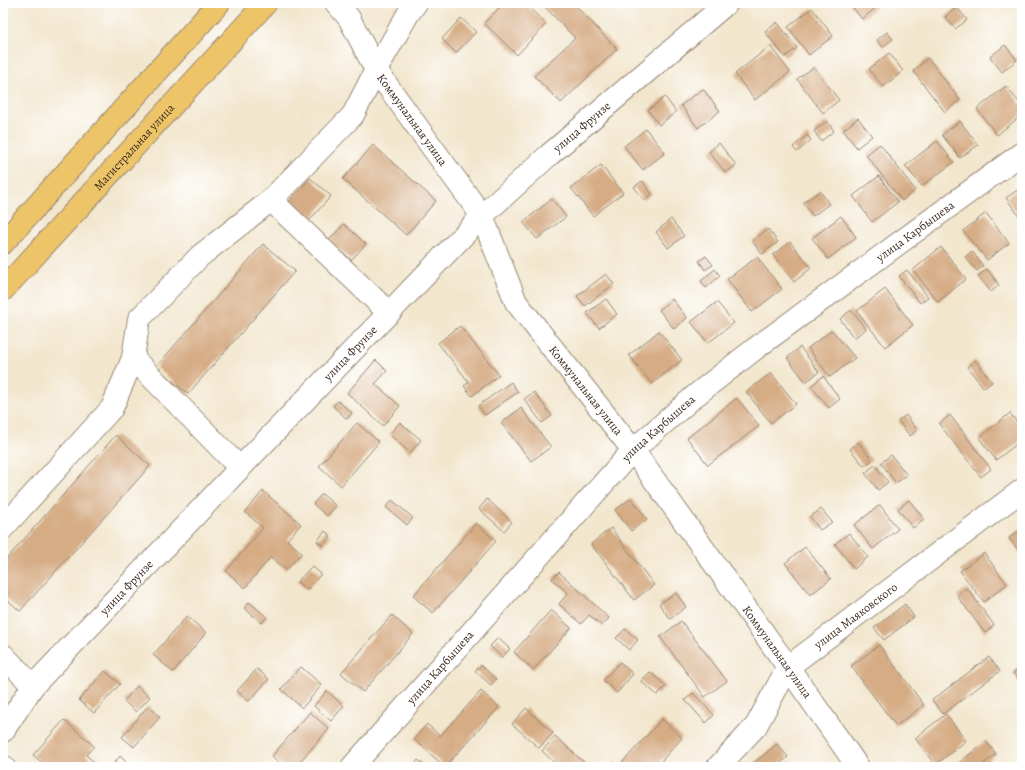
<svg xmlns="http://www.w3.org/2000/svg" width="1025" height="770" font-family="Alegreya,serif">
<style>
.building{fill:#d5ac84}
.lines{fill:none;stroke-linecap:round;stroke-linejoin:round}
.minor-casing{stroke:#968876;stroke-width:24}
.major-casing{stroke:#968876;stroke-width:24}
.minor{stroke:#fff;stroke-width:22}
.major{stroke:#eec469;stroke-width:22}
.labels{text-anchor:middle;stroke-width:3.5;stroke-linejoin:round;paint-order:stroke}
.street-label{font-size:12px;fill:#3b2a1e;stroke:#fff}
</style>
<rect width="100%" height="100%" fill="#fff"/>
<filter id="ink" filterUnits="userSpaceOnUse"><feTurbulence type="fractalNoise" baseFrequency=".025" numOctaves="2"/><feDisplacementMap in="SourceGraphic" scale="8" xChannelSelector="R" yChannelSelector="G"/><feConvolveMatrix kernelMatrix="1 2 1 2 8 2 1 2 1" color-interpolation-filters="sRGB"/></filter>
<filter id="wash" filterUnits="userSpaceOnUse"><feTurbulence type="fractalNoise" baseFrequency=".012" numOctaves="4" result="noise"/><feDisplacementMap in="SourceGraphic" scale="16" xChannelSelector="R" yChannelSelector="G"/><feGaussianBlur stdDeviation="0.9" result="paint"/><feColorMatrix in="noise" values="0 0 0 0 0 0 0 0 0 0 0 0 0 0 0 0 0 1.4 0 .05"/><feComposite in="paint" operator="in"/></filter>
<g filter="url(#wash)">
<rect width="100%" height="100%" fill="#f2e6cd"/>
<g id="blocks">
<path class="building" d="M504,3H524L546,24L517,55L484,23Z
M541,3H573L617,49L561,103L534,76L575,38Z
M849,3H882L862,19Z
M957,7L967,20L955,29L945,17Z
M812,8L833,36L809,55L788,27Z
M461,18L476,32L456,53L442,39Z
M777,22L797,48L785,57L765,32Z
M887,32L893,39L883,47L877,40Z
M1005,45L1017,60L1002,72L990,57Z
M770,46L790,72L755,100L735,74Z
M889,53L903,71L883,87L869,69Z
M928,58L960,100L945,112L913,71Z
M814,67L839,100L823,113L797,79Z
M1006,86L1022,106V115L997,135L977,109Z
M703,89L720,111L698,128L681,105Z
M665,97L676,112L659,125L648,110Z
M858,118L872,136L857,148L843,130Z
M827,121L834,131L821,141L814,131Z
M960,121L978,145L960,158L942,135Z
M646,129L665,153L643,170L624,146Z
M807,135L811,140L797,152L793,147Z
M937,141L954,162L922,186L905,166Z
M719,143L736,165L726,173L709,152Z
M880,144L915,190L902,201L866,155Z
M373,145L436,201L406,235L343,179Z
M601,165L623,193L593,216L571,188Z
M879,176L898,202L872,222L853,196Z
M310,178L331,196L308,222L287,204Z
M642,181L652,194L644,200L634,187Z
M1022,187V220L1006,198Z
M820,191L829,204L813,216L803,203Z
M552,199L566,217L537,239L523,222Z
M986,213L1009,243L987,260L963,231Z
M841,216L856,237L828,259L812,238Z
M671,219L684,236L668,248L656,232Z
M344,224L366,244L351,260L329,240Z
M768,229L778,242L762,254L752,241Z
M790,242L811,268L794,282L773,255Z
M263,244L295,271L188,394L156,367Z
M941,247L966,279L938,302L913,270Z
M972,251L983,266L977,271L965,257Z
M706,256L713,265L705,270L699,261Z
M757,257L782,289L752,312L727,279Z
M715,269L720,276L706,288L701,281Z
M987,269L999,285L991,292L978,276Z
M907,270L928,297L920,303L899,276Z
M606,274L614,284L585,306L577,296Z
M885,289L913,325L885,347L857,311Z
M606,299L617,314L599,328L587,313Z
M672,299L687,318L674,329L659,310Z
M717,302L734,323L708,343L691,322Z
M851,310L866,329L854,338L840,319Z
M460,326L499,375L472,396L464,386L469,382L438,343Z
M832,330L855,358L830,377L808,348Z
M659,331L682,360L652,384L629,355Z
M800,347L819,372L806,382L787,358Z
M376,360L387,371L375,384L400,406L383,426L347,393Z
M975,360L992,382L984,388L967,367Z
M771,373L796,404L771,423L746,392Z
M823,376L840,399L829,408L811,386Z
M511,382L518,392L485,415L478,406Z
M534,392L552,416L542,423L524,399Z
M737,398L759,426L708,465L687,438Z
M338,401L352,413L347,419L333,406Z
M521,408L551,447L531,461L501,423Z
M1010,413L1022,429V440L996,460L979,438Z
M906,415L917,430L910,436L898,421Z
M950,415L991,469L981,477L939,424Z
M400,422L421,440L410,453L389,434Z
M357,423L379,442L341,486L319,466Z
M116,435L150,466L20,611L3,596V563Z
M858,442L872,460L864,466L850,449Z
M891,455L907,475L896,483L881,463Z
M875,465L888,482L878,490L865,473Z
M263,491L301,524L287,540L302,553L286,570L271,557L245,588L226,571L263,528L245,512Z
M322,494L336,506L327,516L313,504Z
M631,498L647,519L631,531L615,510Z
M487,499L512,522L504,531L479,509Z
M392,500L413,518L407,525L386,507Z
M909,500L924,519L913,528L898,509Z
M880,505L898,529L873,549L854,525Z
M821,509L832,522L820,530L810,517Z
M476,523L496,541L433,613L413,596Z
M611,528L654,585L634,600L591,544Z
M1022,528V555L1009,538Z
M325,531L331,536L323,546L317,541Z
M849,533L868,557L854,569L835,544Z
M805,547L831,579L810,595L785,563Z
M984,553L1007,584L984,602L960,571Z
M312,566L321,574L307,590L297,582Z
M559,572L609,618L602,626L589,615L581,624L559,604L568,593L552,579Z
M967,588L994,625L985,633L957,596Z
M676,593L686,607L670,619L659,604Z
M249,602L267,617L262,623L244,608Z
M905,604L914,617L884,640L874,628Z
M551,610L571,628L533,670L514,652Z
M392,615L413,634L363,692L341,673Z
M187,616L206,633L173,672L153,655Z
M681,621L727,681L705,697L660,637Z
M625,629L638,640L629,650L616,638Z
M498,638L510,649L502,657L490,646Z
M879,645L924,705L896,726L851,666Z
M989,657L1000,671L943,714L932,700Z
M620,662L633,674L617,693L603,680Z
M481,665L496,679L491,685L475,671Z
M1022,666V684L1013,673Z
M301,667L322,685L302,708L281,689Z
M257,669L269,679L249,701L237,691Z
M105,671L120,684L94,713L79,700Z
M650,672L666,686L657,695L641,681Z
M137,686L150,697L136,712L124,701Z
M327,691L344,706L331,721L314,706Z
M481,691L499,707L445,767L414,739L427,724L440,736Z
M693,693L714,715L706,723L685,700Z
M148,706L160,717L134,747L122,737Z
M526,708L553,733L539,748L512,724Z
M310,712L329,729L295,767H284L272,756Z
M946,714L966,741L935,765L915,738Z
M662,719L682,738L656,767H626L622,763Z
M64,720L94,746L86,755L99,767H47L33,755Z
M555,736L588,766L587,767H559L542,751Z
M986,741L996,754L980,767H954Z
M777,744L788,757L776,767H751L750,766Z
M120,756L129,765L127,767H111Z
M418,760L426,767H412Z
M615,762L620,767H610Z
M789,763L793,767H784Z"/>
</g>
</g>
<g filter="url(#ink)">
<use href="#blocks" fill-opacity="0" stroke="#968876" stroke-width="1"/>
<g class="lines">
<g class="minor-casing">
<g id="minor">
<path id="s1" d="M336,3L349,18L376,70L482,216L516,302L633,450L788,667L858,767"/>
<path d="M271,200L389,313"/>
<path d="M133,358L240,468"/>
<path d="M3,528L112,408L133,358L139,319L200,256L271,200L353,115L376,70L408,14L416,3"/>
<path d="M3,655L33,686"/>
<path id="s2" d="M3,731L33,686L240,468L482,216L549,155L727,3"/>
<path d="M3,766L4,767"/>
<path id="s3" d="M352,767L633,450L696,395L756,348L1022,153"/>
<path id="s4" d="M718,767L756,726L788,667L1022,490"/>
</g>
</g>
<g class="major-casing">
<g id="major">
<path d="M3,243L219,3"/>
<path id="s5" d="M3,290L266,3"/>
</g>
</g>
<use href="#minor" class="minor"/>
<use href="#major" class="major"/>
</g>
</g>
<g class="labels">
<g class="street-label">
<text dy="4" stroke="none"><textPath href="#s1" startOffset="140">Коммунальная улица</textPath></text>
<text dy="4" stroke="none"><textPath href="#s2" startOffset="838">улица Фрунзе</textPath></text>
<text dy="4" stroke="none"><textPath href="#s5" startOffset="194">Магистральная улица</textPath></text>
<text dy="4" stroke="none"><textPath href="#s3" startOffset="781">улица Карбышева</textPath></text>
<text dy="4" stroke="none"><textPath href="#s2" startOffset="514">улица Фрунзе</textPath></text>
<text dy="4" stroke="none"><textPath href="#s1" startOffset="464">Коммунальная улица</textPath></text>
<text dy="4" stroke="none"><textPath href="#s3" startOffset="457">улица Карбышева</textPath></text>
<text dy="4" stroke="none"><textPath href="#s2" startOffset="190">улица Фрунзе</textPath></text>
<text dy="4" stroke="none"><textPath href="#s4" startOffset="208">улица Маяковского</textPath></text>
<text dy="4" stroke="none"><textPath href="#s1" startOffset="788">Коммунальная улица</textPath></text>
<text dy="4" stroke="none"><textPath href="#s3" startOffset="133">улица Карбышева</textPath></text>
</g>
</g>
<rect width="1025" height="770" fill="none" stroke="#fff" stroke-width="16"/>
</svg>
